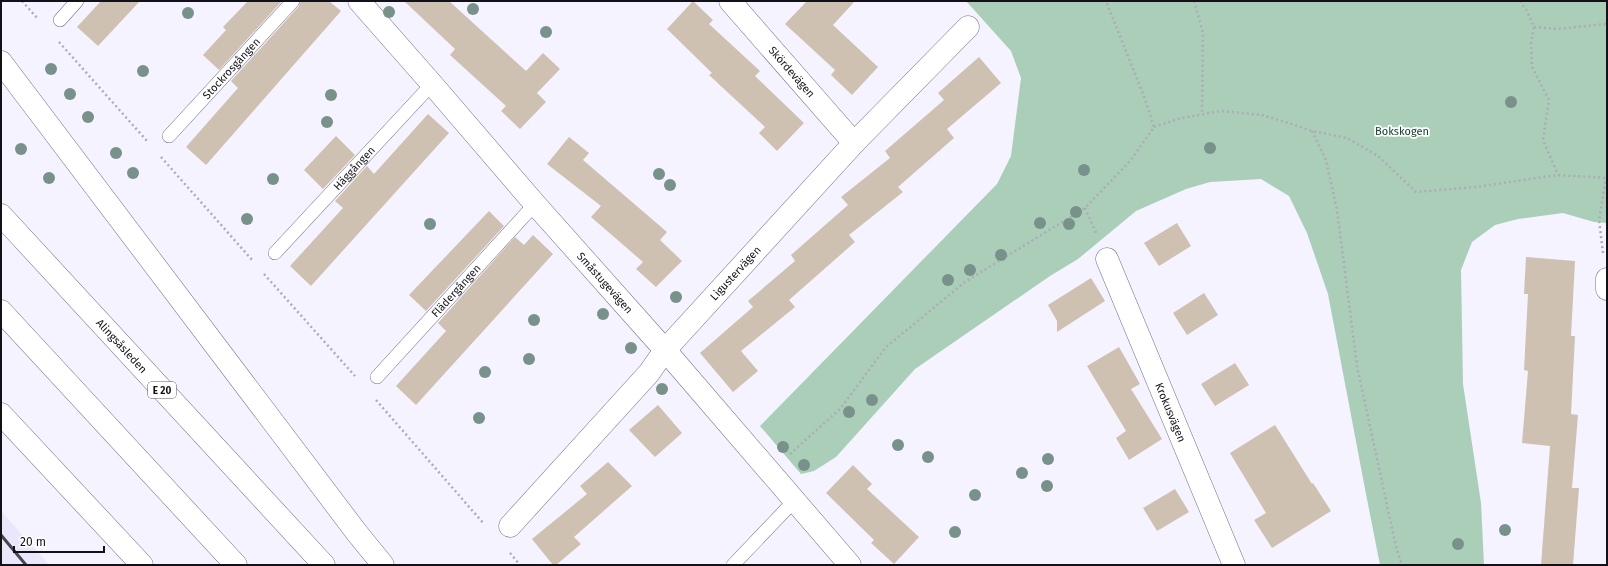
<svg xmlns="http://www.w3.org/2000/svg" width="1608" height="566" font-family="'Fira Sans',sans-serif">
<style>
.built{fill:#eae7fd}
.green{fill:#abceb9}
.building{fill:#cfc1b1}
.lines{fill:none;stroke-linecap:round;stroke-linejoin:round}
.service-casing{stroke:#737082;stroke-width:14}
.minor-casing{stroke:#737082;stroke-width:23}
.motorway-casing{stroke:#737082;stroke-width:23}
.path{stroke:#adabb6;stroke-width:2.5;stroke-dasharray:2 3;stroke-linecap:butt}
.service{stroke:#fff;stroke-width:13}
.minor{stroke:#fff;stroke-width:22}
.motorway{stroke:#fff;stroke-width:22}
.rail{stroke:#48464f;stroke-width:3}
.tree{fill:#78918a}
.labels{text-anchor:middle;stroke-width:3.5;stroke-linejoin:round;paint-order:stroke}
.shield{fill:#fff;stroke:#5a585d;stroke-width:1}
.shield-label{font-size:10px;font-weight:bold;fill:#131118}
.street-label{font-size:11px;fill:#131118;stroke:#fff}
.park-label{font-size:11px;fill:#13402b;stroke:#fff}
</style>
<rect width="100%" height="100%" fill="#f4f3ff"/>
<path class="built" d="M1,511L49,565H1Z"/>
<path class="green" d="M966,1H1607V223L1594,222L1563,213L1518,219L1495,225L1472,242L1461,270L1463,384L1481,503L1484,565H1380L1366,494L1328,294L1307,233L1289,196L1261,179L1210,182L1186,189L1136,211L1078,259L1050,276L915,369L836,457L814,471L801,474L760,426L997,184L1011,156L1021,78L1011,51Z"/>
<path class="building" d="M101,1H140L98,46L77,27Z
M248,1H282L219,70L203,55L226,30L223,27Z
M301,1H329L341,11L206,165L186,147L238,88L231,81L299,6Z
M404,1H449L526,71L543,53L560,69L537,93L546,102L520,129L501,111L506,106L450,55L455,49Z
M693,1L713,20L709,24L760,71L755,76L804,123L777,151L759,133L765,127L709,75L712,73L667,29Z
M807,1H855L833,25L878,67L852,95L831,75L835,70L785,24Z
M979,57L1001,83L947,129L954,138L898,187L903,192L849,235L855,242L789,300L795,307L741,351L758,371L733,392L700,353L753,307L748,301L795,261L791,255L848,205L841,197L890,158L885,151L944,100L938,93Z
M428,114L449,133L311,286L290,266L343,208L335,201L367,166L374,174Z
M336,136L355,155L323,189L304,170Z
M569,137L589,153L583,160L667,232L660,240L682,261L656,287L636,269L643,262L591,217L601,206L547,164Z
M489,211L504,226L426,311L409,295Z
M1177,223L1191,246L1159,266L1144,243Z
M533,235L553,254L416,405L396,386L446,331L438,323L515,237L524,245Z
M1526,257L1575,261L1571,336H1575L1571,414L1578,415L1572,488H1579L1573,565H1541L1550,446L1522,443L1528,371L1524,370L1528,294H1524Z
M1091,278L1105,301L1057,332V321L1048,305Z
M1204,293L1218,315L1187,335L1173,313Z
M1119,347L1140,384L1131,389L1162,439L1129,460L1116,438L1126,431L1087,366Z
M1235,363L1249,385L1215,406L1201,384Z
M658,405L682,433L655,457L629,430Z
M1275,425L1312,484L1313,483L1331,511L1272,548L1254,520L1266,513L1230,453Z
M608,462L632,486L574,537L581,544L556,565H553L532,539L587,494L580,486Z
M853,465L872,484L867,489L919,537L894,564L871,543L874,540L826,493Z
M1175,489L1189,512L1157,531L1143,508Z"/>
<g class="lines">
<g class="service-casing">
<g id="service">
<path d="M60,20L77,1"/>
<path id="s1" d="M169,136L293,1"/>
<path id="s2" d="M275,253L432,84"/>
<path id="s3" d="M377,377L535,204"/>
<path d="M733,565L794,501"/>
</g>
</g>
<g class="minor-casing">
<g id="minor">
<path id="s4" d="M359,1L432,84L535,204L665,350L850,565"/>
<path id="s5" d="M730,1L854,143"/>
<path id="s6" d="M1107,259L1234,565"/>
<path d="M1607,279V289"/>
<path id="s7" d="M510,526L649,373L665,350L854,143L968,27"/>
</g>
</g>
<g class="motorway-casing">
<g id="motorway">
<path d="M1,62L357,533L383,565"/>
<path id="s8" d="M1,215L324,565"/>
<path d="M1,311L236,565"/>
<path d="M1,414L142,565"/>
</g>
</g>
<path class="path" d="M22,1L38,19
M1194,1L1203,33L1202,114
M1520,1L1527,11L1534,27L1531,42L1532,67L1549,100L1543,140L1558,175
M1534,27L1556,29L1607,24
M59,42L147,141
M1154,127L1181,118L1221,111L1262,115L1295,125L1312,131L1347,138L1378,156L1416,192L1475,187L1558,175L1607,178
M1312,131L1326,160L1337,210L1357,366L1396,547L1402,565
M161,157L253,261
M1085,208L1097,235
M1603,253L1599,220L1606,178
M264,274L355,376
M376,400L484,524
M790,454L841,408L885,348L965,282L1085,208L1131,160L1154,127L1145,99L1106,1
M510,553L520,565"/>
<use href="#service" class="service"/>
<use href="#minor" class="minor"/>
<use href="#motorway" class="motorway"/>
<path class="rail" d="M1,535L26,565"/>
</g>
<g class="tree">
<circle cx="473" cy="9" r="6"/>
<circle cx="389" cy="12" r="6"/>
<circle cx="188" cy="13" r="6"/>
<circle cx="546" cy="32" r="6"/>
<circle cx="51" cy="69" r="6"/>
<circle cx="143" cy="71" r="6"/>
<circle cx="70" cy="94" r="6"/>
<circle cx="331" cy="95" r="6"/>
<circle cx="1511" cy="102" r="6"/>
<circle cx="88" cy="117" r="6"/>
<circle cx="327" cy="122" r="6"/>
<circle cx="1210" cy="148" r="6"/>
<circle cx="21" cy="149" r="6"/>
<circle cx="116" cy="153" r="6"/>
<circle cx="1084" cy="170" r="6"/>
<circle cx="133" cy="173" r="6"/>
<circle cx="659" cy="174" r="6"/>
<circle cx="49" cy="178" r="6"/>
<circle cx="273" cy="179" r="6"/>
<circle cx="670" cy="185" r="6"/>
<circle cx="1076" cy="212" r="6"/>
<circle cx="247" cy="219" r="6"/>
<circle cx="1040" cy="223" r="6"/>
<circle cx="430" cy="224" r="6"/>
<circle cx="1069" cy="224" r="6"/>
<circle cx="1001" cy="255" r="6"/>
<circle cx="970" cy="270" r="6"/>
<circle cx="948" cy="280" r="6"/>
<circle cx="676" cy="297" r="6"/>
<circle cx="603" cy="314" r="6"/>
<circle cx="534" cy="320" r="6"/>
<circle cx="631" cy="348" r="6"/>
<circle cx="529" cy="359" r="6"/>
<circle cx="485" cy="372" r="6"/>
<circle cx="662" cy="389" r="6"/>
<circle cx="872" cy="400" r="6"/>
<circle cx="849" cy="412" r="6"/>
<circle cx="479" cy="418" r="6"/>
<circle cx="898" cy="445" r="6"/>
<circle cx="783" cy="447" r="6"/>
<circle cx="928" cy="457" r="6"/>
<circle cx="1048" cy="459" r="6"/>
<circle cx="804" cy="465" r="6"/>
<circle cx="1022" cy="473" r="6"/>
<circle cx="1047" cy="486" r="6"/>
<circle cx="975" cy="495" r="6"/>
<circle cx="1505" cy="530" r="6"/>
<circle cx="955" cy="532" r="6"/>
<circle cx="1458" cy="544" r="6"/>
</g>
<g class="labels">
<rect class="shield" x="148" y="382" width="28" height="16" rx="3"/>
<g class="shield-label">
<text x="162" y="394">E 20</text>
</g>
<g class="street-label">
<text dy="4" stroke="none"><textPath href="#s1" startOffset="92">Stockrosgången</textPath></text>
<text dy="4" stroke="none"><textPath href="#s5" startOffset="94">Skördevägen</textPath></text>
<text dy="4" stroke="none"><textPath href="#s2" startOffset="116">Häggången</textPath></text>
<text dy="4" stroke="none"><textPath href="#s7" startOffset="339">Ligustervägen</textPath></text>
<text dy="4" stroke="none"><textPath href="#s4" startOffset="374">Småstugevägen</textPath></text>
<text dy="4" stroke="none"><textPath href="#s3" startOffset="117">Flädergången</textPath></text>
<text dy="4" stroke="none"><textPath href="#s8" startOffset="178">Alingsåsleden</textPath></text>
<text dy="4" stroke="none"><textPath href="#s6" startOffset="166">Krokusvägen</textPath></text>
</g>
<g class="park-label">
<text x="1402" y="135">Bokskogen</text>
</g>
</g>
<rect width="1608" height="566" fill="none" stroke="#131118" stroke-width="4"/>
<path d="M14 546v6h90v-6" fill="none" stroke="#131118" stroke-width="2"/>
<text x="20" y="546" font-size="12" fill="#131118" stroke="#ffffff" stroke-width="3" paint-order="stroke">20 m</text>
</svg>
